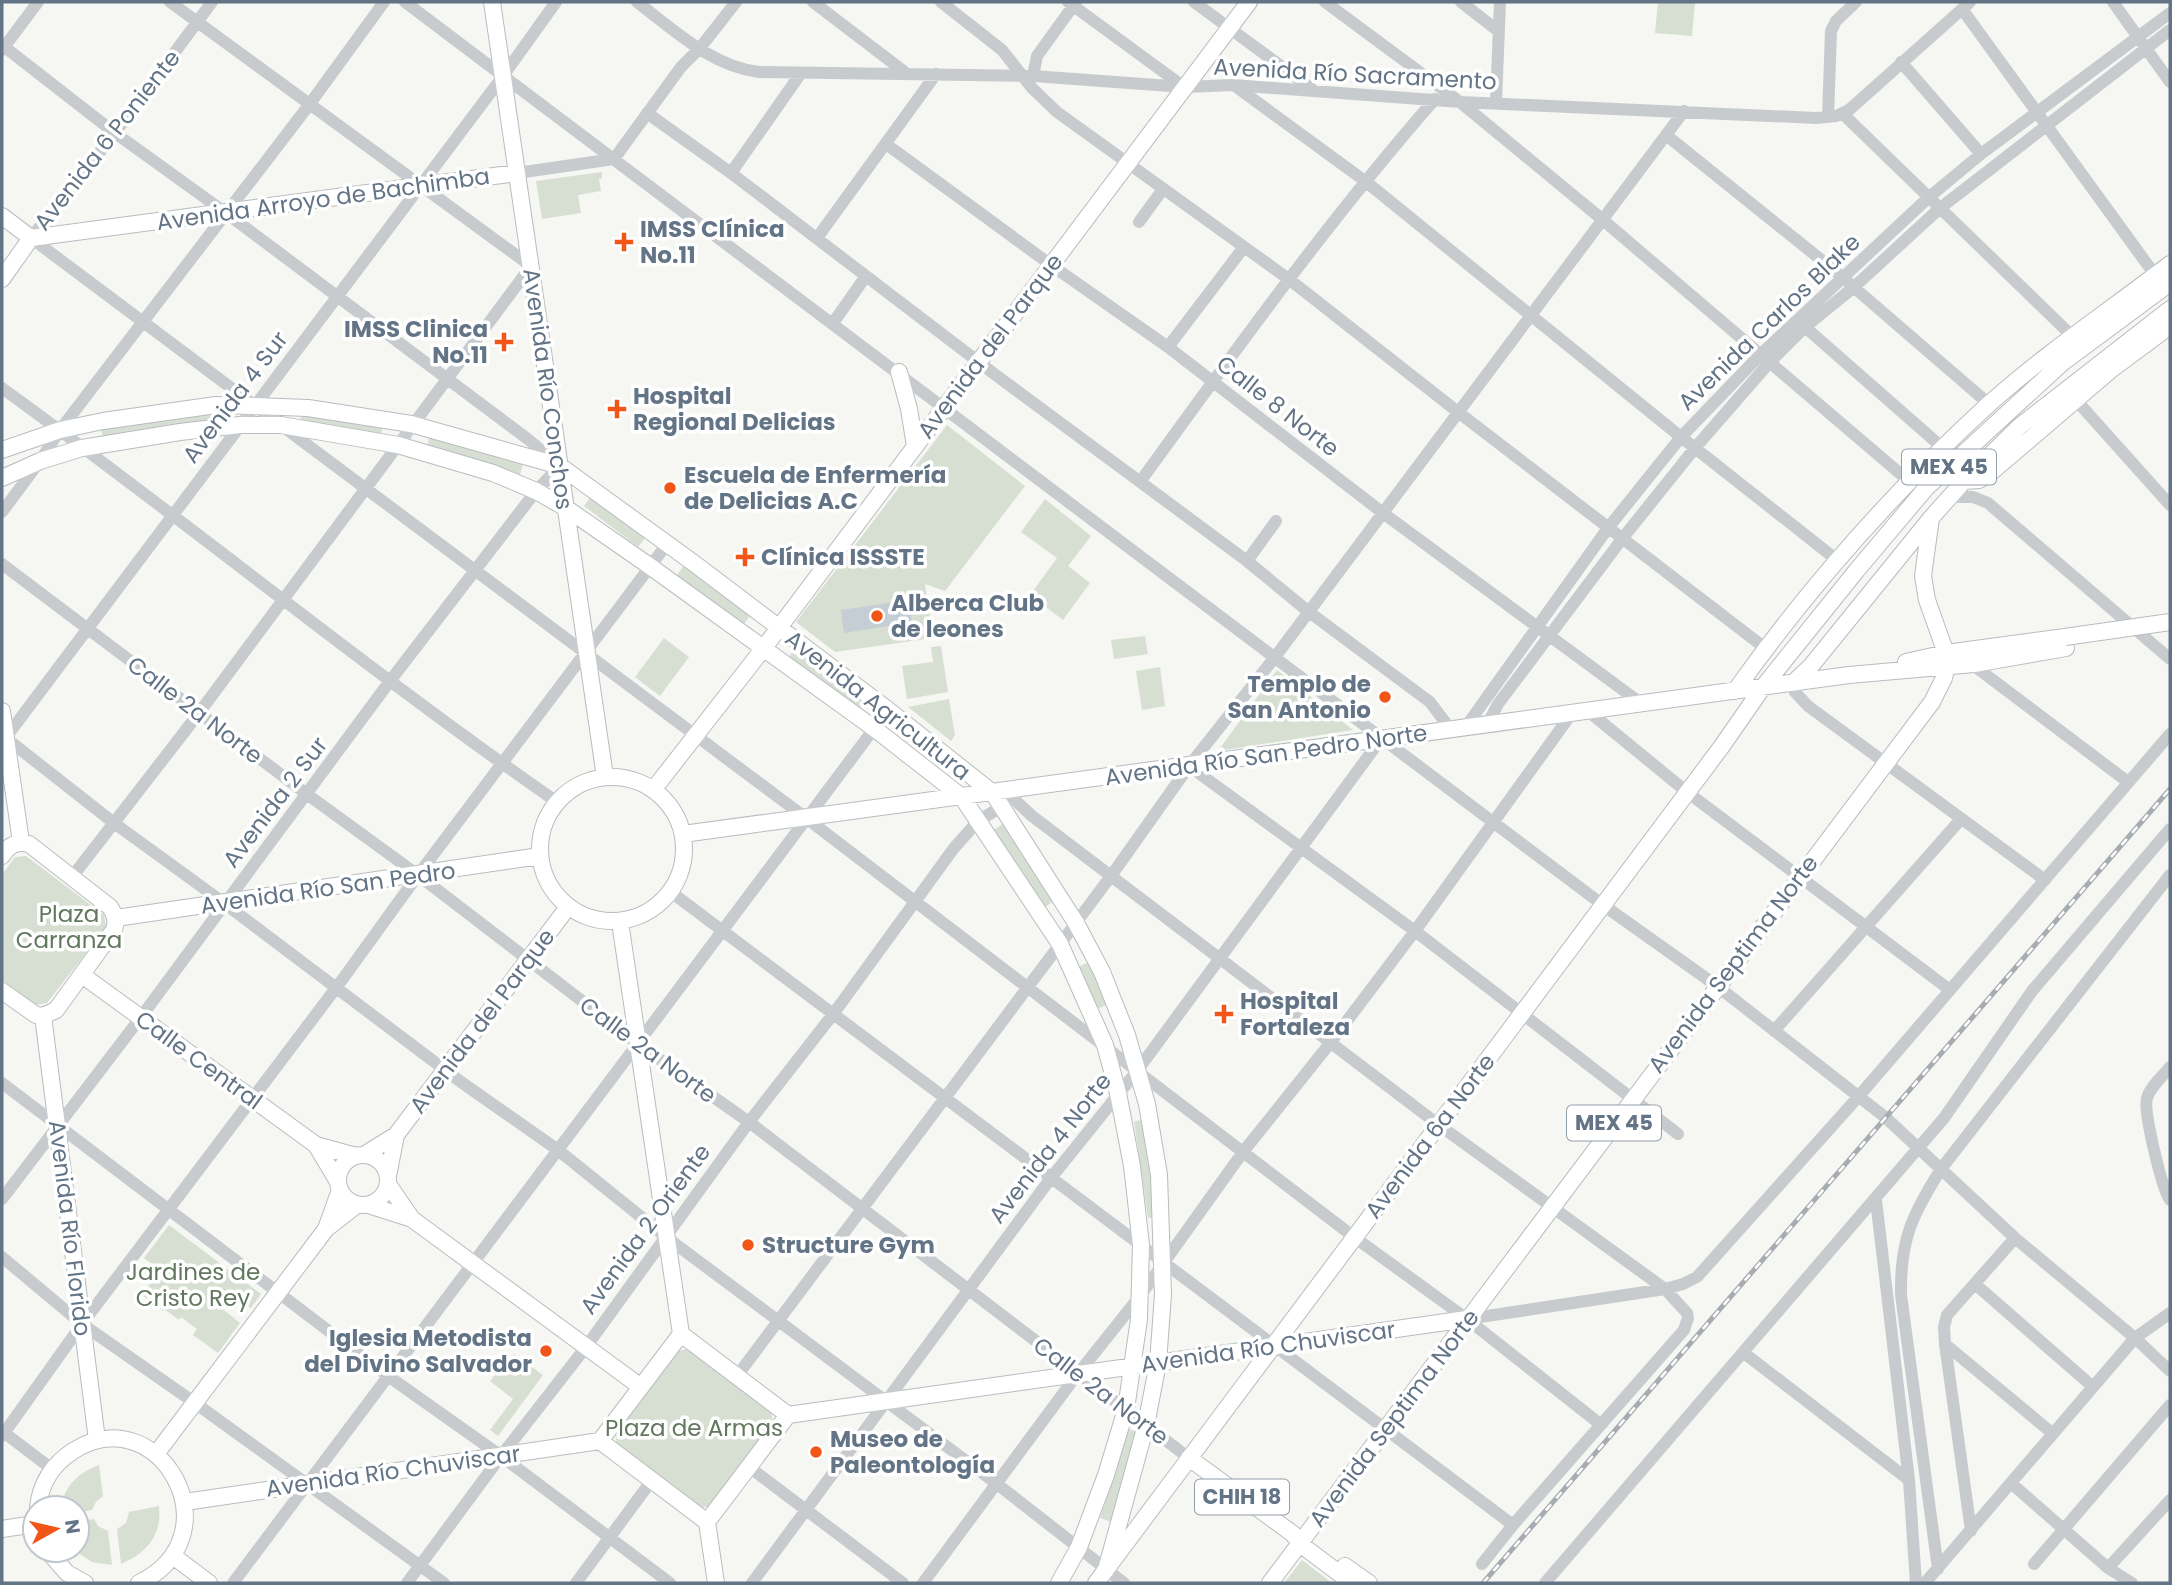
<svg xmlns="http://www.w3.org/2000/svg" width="2172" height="1585" font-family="Poppins,sans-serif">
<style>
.green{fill:#d7dfd3}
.water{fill:#c5ced4}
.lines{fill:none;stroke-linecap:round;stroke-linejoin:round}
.major-casing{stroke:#b8bcc0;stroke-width:18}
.minor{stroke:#c8cbce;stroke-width:12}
.major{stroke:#fff;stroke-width:16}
.rail-casing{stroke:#a7acb2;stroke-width:5}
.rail{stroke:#fff;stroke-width:2.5;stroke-dasharray:8;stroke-linecap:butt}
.major-bridge-casing{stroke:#b8bcc0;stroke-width:18;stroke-linecap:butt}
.major-bridge{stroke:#fff;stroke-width:16}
.poi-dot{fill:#f15618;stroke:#fff;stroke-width:2.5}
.labels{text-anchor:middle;stroke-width:7;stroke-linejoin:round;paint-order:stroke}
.shield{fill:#fff;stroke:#929eaa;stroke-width:2}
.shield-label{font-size:21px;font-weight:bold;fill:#637486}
.street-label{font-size:23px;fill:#637486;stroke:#fff}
.poi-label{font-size:23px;font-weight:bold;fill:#637486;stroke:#fff;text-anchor:start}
.park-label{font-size:23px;fill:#62785e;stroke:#fff}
</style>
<rect width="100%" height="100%" fill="#f6f6f2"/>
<path class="green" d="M1658,2H1695L1692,36L1655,33Z
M602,172V178L599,179L601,191L578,195L581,213L542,219L536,181Z
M218,408L221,421L104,440L100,426Z
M302,412L383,425L381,435L300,422Z
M947,425L1025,486L945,591L925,584L933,638L835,652L796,622Z
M430,435L523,463L520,475L427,446Z
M592,495L646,537L638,547L584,506Z
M1045,499L1091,536L1068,566L1090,583L1063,620L1030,595L1057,558L1021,532Z
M685,564L752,613L744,624L677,575Z
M1145,636L1148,654L1114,659L1111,640Z
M664,638L689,657L660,696L635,677Z
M941,646L948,692L907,699L902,666L933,662L931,647Z
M795,648L866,701L860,709L789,657Z
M1160,667L1165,706L1142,710L1136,671Z
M1277,670L1353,730L1218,751Z
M949,699L955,735L951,741L908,707Z
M1005,822L1059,897L1045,907L994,830Z
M26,856L104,915L106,927L47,1003L36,1005L2,980V875L15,857Z
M1092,961L1114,1002L1094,1010L1077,967Z
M1145,1120L1159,1217L1148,1218L1134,1121Z
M169,1225L261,1294L251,1308L227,1296L220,1307L240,1323L218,1353L193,1335L197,1329L181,1317L179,1320L164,1309L163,1311L142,1295L160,1270L144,1258Z
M687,1349L771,1410L773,1424L711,1506L700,1508L617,1446L615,1432L677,1351Z
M514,1354L543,1375L498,1436L490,1430L513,1399L490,1381L496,1374L489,1368L497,1357L507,1364Z
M1129,1429L1143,1434L1114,1523L1100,1518Z
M99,1465L103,1496L96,1502L92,1510L77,1513V1508H60C65,1485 78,1473 99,1465Z
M159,1506C162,1535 147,1553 121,1564L117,1529L126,1523L129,1512Z
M94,1519L98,1526L108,1531L112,1565L92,1562L74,1550H77V1522Z
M1302,1560L1332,1583H1284Z"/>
<path class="water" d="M909,600L912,622L844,633L841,610Z"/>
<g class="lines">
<g class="major-casing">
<path id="major" d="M492,2L605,777
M2,216L31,238
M31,238L517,173
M2,279L31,238
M899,372L909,409L915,446
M2,450L60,430L103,421L216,405L255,406L308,408L411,424L560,466L695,564L888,710L993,793L1076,923L1102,972L1127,1035L1147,1104L1159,1175L1163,1294L1158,1363L1146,1425L1106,1570
M2,478L40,461L82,448L180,432L240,425H281L398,445L493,473L536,491L566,508L651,567L875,729L962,797L1060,944L1105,1045L1118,1093L1132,1166L1141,1245L1139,1319L1126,1409L1106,1475L1079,1547L1059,1583
M1964,481L1979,480L1988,475L2112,369L2170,326
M1906,662L1946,653L2065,637
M1794,682L1811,666L1931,518L1964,481L2020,426L2170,309
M1735,691C1809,587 1895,490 1989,404C2046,353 2110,310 2170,264
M2,711L21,842
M540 849a72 72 0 1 1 144 0a72 72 0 1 1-144 0Z
M653,790L763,649L1249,2
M683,834L1849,675L1974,664L2066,648
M2,856C9,845 16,841 29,844L110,907C115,915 117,921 114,930L56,1010L43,1016L36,1015L2,991
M116,918L540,856
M620,922L681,1334
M82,975L316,1145
M43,1016L97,1440
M396,1135L568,907
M338 1180a25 25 0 1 1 50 0a25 25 0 1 1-50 0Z
M364,1155L396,1135L388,1176
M338,1182L316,1145L356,1156
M340,1190L326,1229L357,1205
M368,1205L412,1219L388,1184
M412,1219L641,1387
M681,1334L788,1415L707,1522L600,1441Z
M788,1415L1467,1319
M156,1454L326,1229
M1189,1458L1293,1534L1300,1544L1352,1583
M185,1502L600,1441
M38,1508C40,1484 53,1464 73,1451C158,1396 238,1535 139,1583
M707,1522L716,1583
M2,1529L35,1524
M47,1550L67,1573L85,1583
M173,1556L209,1583
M1345,1566L1369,1583
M1096,1583L1722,746L1763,687L1857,570L1927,487L2062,363L2170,283
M1270,1583L1932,702L1944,678L1948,659L1927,600L1923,576L1931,518"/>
</g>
<path class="minor" d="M212,2L115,133L31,238L806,818L1354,1237L1467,1319L1600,1424
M405,2L1603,905L1717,986L1885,1117L2015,1238L2135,1338L2170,1371
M637,2C674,30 711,66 759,72L1033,76L1184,87L1233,85L1460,102L1816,118L1836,116L1849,110L1970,2
M813,2L906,73
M941,2L1002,50L1032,88L1057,112L1290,280L1458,412L1765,648
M1068,2L1184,87
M1194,2L1312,89
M1325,2L1460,102L1603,220L1910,482
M1461,2L1497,30
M2113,2L2170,82
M1962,9L2155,275
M2,45L115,133L226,213L529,440L560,466L536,491L390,681L141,1017L2,1199
M2,50L38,2
M1901,62L1981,154
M1033,76L1037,56L1076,2
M1235,86L1365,181L1681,437L1837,560
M1496,102L1500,2
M647,113L731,173L997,376L1247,561L1309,612L1430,702L1451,730
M1843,114L2072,336
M1828,117L1831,31L1836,21L1856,2
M1666,135L1835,271L1989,404
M886,144L1051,265L1168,347L1383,513L1642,704
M517,173L614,159L681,67L700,48L736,2
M731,173L801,73
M1139,222L1163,189
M817,238L936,74
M833,323L866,276
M1805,327L1944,449
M1168,347L1244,247
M2,388C189,523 367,670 557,802
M2076,400L2170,505
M1140,482C1234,352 1329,220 1435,99
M1950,497H1973L1988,503L2170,659
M2,512L40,461L60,430L309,105L384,2
M1247,561L1276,521
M2,564L308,795L418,875L638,1044L749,1122L1189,1458
M1969,662L2128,782
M1792,683L1795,692L1808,706L2045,880
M1588,711L1687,792L1950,990
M1487,725L1498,704L1622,539L1695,448L1769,363L1805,327L1854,287L1939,209L2170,30
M1465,728L1608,528L1681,437L1760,355L1928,198L1981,154L2170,13
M2,735L114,823L224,903L461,1082L558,1150L666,1237L997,1484L1124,1583
M4,740L503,76L556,2
M1189,766L1415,931L1678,1134
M1005,791L1032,816L1439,1125L1665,1289L1687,1313L1688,1318L1684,1330L1513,1525L1482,1564
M72,877L199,713L531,266L170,2
M671,892L1513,1525
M1774,1031L1961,819
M2170,1067C2163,1076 2150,1087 2147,1098C2143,1111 2162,1189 2170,1200
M2,1083L388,1376L501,1456L670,1583
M1876,1200L1909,1480L1916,1583
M2,1257L82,1324L195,1403L444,1583
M1975,1284L2092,1386
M1467,1319L1665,1289L1683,1284L1697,1277L1859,1096L2170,734
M1945,1344L2052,1433
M1744,1353L1909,1480
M737,1376L1111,876L1189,766L1275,657L1684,111
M2,1431L52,1469
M2,1436L82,1324L342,980L418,875L667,544
M749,1467L903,1583
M2011,1483L2108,1568L2132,1583
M1971,1531L1945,1344L1944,1327L1947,1315L2015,1238
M2034,1564L2170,1405
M2108,1568L2170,1500
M1938,1569L1901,1295C1900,1240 1912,1215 1941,1169L2170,875
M233,1583L888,710
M407,1583L501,1456L586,1347L749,1122L834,1013L954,848L978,821L1001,807
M576,1583L652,1480
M752,1583L1051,1178L1137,1071L1381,739
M923,1583L1073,1380L1140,1296L1243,1152L1331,1042L1415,931L1572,713
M1545,1583L1944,1118L2032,991L2170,829
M1925,1583L2135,1338L2170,1313"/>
<use href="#major" class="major"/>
<g class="rail-casing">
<path id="rail" d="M1483,1583L2170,789"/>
</g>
<use href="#rail" class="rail"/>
<g class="major-bridge-casing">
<path id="major-bridge" d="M2065,637L2170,622"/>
</g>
<use href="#major-bridge" class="major-bridge"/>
</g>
<g class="poi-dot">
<path d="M620.5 231.5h7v7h7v7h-7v7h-7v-7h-7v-7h7z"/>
<path d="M500.5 331.5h7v7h7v7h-7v7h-7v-7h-7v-7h7z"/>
<path d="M613.5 398.5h7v7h7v7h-7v7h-7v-7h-7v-7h7z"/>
<circle cx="670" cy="488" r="7"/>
<path d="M741.5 546.5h7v7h7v7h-7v7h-7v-7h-7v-7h7z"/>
<circle cx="877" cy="616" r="7"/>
<circle cx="1385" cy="697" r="7"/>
<path d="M1220.5 1003.5h7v7h7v7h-7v7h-7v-7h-7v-7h7z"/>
<circle cx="748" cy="1245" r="7"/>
<circle cx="546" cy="1351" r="7"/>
<circle cx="816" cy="1452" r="7"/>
</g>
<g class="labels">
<g class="shield">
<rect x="1902" y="449.5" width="94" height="35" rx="5"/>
<rect x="1567" y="1105.5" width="94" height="35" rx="5"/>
<rect x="1195" y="1479.5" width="94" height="35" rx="5"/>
</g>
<g class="shield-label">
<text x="1949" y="474">MEX 45</text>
<text x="1614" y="1130">MEX 45</text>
<text x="1242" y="1504">CHIH 18</text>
</g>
<g class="street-label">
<text transform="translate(1355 74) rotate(3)" y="8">Avenida Río Sacramento</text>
<text transform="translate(107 140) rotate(-52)" y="8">Avenida 6 Poniente</text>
<text transform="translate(323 199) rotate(-8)" y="8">Avenida Arroyo de Bachimba</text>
<text transform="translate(1769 322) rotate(-44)" y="8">Avenida Carlos Blake</text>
<text transform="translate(990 346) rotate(-53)" y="8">Avenida del Parque</text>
<text transform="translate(548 389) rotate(82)" y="8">Avenida Río Conchos</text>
<text transform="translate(235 397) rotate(-53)" y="8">Avenida 4 Sur</text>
<text transform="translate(1278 406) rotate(38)" y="8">Calle 8 Norte</text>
<text transform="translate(878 705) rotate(38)" y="8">Avenida Agricultura</text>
<text transform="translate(195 710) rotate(37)" y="8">Calle 2a Norte</text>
<text transform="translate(1266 755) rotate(-8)" y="8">Avenida Río San Pedro Norte</text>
<text transform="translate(275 802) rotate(-53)" y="8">Avenida 2 Sur</text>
<text transform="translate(328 888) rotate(-8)" y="8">Avenida Río San Pedro</text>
<text transform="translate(1733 964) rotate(-53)" y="8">Avenida Septima Norte</text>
<text transform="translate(482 1021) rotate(-53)" y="8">Avenida del Parque</text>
<text transform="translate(648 1050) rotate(36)" y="8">Calle 2a Norte</text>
<text transform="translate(199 1060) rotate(36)" y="8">Calle Central</text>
<text transform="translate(1430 1136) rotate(-53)" y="8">Avenida 6a Norte</text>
<text transform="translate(1050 1148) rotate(-52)" y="8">Avenida 4 Norte</text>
<text transform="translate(70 1228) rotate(83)" y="8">Avenida Río Florido</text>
<text transform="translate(645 1229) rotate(-54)" y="8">Avenida 2 Oriente</text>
<text transform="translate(1268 1347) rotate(-8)" y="8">Avenida Río Chuviscar</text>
<text transform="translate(1101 1391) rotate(37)" y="8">Calle 2a Norte</text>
<text transform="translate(1394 1418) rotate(-53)" y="8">Avenida Septima Norte</text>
<text transform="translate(393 1471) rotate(-8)" y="8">Avenida Río Chuviscar</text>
</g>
<g class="poi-label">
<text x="640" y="237">IMSS Clínica<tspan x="640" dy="26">No.11</tspan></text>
<text x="488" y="337" text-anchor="end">IMSS Clinica<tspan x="488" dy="26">No.11</tspan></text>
<text x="633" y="404">Hospital<tspan x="633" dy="26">Regional Delicias</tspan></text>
<text x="684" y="483">Escuela de Enfermería<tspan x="684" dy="26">de Delicias A.C</tspan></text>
<text x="761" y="565">Clínica ISSSTE</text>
<text x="891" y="611">Alberca Club<tspan x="891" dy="26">de leones</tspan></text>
<text x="1371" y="692" text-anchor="end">Templo de<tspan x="1371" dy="26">San Antonio</tspan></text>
<text x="1240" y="1009">Hospital<tspan x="1240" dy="26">Fortaleza</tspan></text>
<text x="762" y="1253">Structure Gym</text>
<text x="532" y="1346" text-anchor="end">Iglesia Metodista<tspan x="532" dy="26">del Divino Salvador</tspan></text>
<text x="830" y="1447">Museo de<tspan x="830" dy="26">Paleontología</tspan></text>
</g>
<g class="park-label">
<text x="69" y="922">Plaza<tspan x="69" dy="26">Carranza</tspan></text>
<text x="193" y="1280">Jardines de<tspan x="193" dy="26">Cristo Rey</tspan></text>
<text x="694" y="1436">Plaza de Armas</text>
</g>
</g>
<rect width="2172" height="1585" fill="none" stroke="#637486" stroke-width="7"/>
<g transform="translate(56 1529) rotate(82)"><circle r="33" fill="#ffffff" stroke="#c1c7cf" stroke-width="2"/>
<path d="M0-5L12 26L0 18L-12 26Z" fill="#f15618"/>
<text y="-10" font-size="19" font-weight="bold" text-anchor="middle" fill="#637486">N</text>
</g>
</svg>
